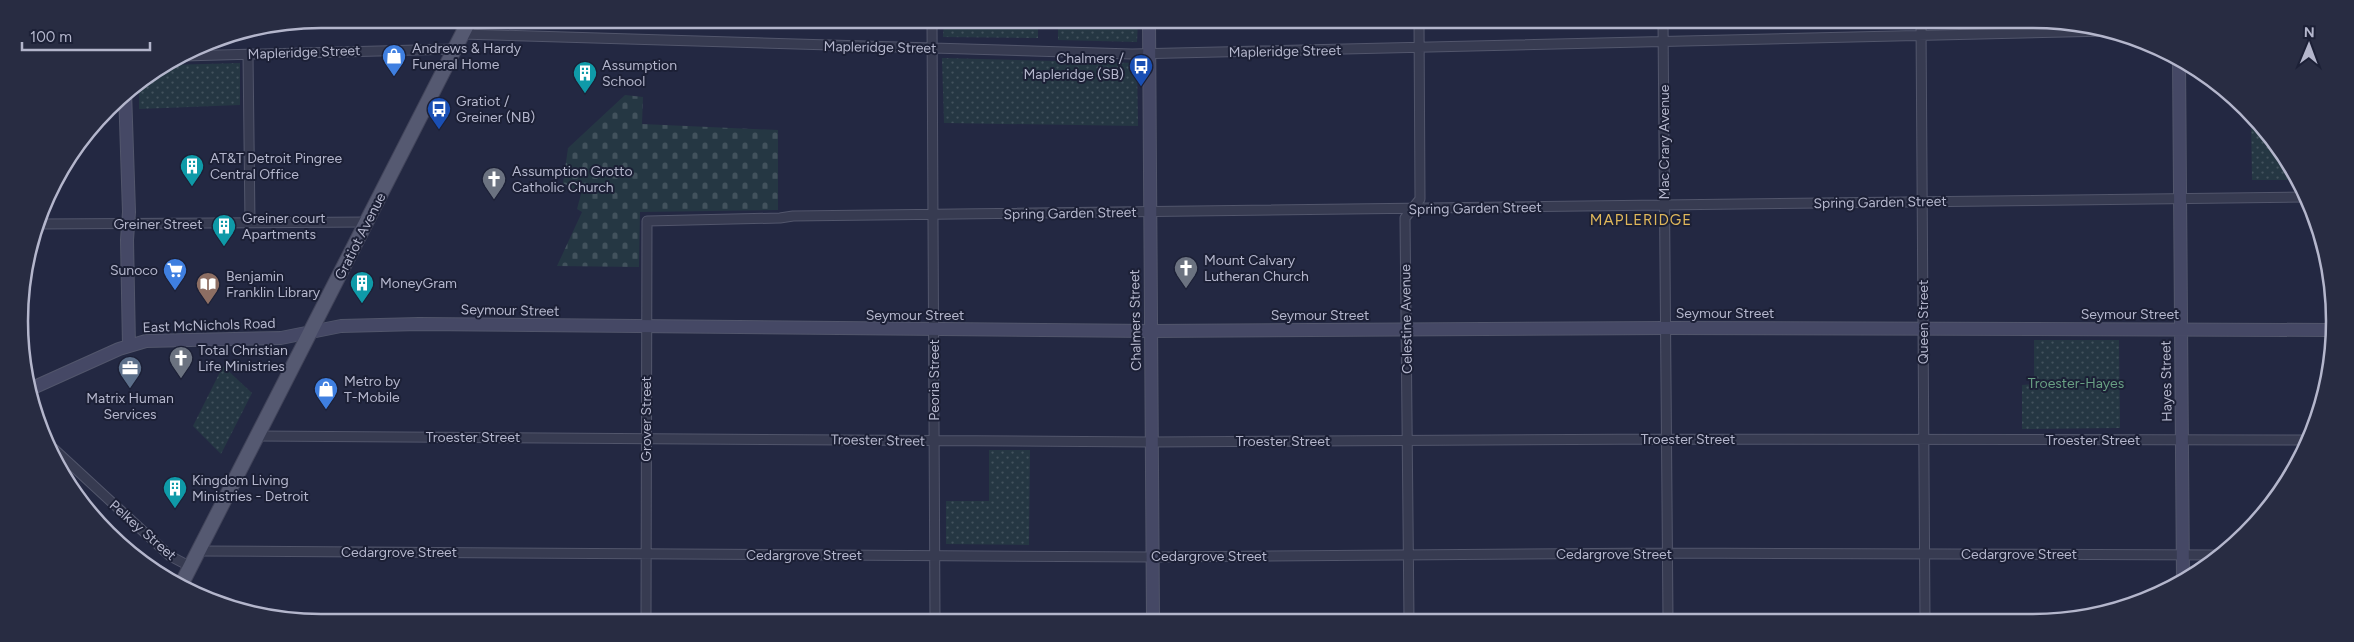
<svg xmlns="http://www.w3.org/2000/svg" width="2354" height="642" font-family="Figtree,sans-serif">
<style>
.grass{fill:url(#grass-dots)}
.cemetery{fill:url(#cemetery-stones)}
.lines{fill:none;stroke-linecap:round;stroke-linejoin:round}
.street-casing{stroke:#52566c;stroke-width:11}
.secondary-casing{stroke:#52566c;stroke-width:14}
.primary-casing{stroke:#41445a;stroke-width:16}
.street{stroke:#373b51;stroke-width:9}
.secondary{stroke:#454865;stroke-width:12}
.primary{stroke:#555971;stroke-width:14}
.labels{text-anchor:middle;stroke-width:4;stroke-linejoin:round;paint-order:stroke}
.street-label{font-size:14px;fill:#b4b6cc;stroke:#1c2036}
.poi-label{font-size:14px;fill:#b4b6cc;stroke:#1c2036;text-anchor:start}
.park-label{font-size:14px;fill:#689f83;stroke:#1c2036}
.neighbourhood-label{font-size:15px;letter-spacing:1px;fill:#dfb75b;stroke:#1c2036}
.rim{fill:none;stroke:#b4b6cc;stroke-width:2.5}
</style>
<defs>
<pattern id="grass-dots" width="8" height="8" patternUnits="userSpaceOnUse" patternTransform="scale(1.25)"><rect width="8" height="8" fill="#253743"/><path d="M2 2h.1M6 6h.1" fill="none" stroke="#42525d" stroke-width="1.8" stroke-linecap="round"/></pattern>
<pattern id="cemetery-stones" width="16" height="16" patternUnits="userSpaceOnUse" patternTransform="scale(1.25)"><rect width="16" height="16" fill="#253743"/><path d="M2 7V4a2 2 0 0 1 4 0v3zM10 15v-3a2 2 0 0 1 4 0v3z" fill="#42525d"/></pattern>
</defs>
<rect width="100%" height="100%" fill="#232842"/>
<path class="grass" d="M944,21H1038V38L943,37Z
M1058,21H1138L1137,42L1058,40Z
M942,58L1137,63L1138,126L944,123Z
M240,63V105L139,109V83L169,65Z
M2251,120L2284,153L2295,180H2252Z
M2034,340H2119L2120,428L2022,429V385L2034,384Z
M223,366L252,393L221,454L193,426Z
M989,450H1030L1029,545L946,544V501H989Z
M724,614H815V618H724Z
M835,615H926V619H835Z"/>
<path class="cemetery" d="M625,95L643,97L642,124L778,130V210L640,212L639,267L557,266L582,212L577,209L581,194L572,191V188L563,183L568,148Z"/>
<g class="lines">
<g class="street-casing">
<path id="street" d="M932,21L935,619
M1663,23L1668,620
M1921,24L1925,620
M462,34L1132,54L2108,31
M248,54L250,223
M183,56L455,49
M40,224L367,222
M257,436L1151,442L1666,439L2309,440
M54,449L170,556L191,567
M199,551L1152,557L1667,553L2219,555
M646,618L647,221L780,218L793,216L2303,197
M1409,620L1405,218L1420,199L1419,22"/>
</g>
<g class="secondary-casing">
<path id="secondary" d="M1149,21L1153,619
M2179,60L2183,581
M125,91L129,212L127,240L129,346
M28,390L119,349L146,341L281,338L341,326L419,324L1150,331L1665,328L2329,330"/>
</g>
<g class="primary-casing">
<path id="primary" d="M180,587L470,19"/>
</g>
<use href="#street" class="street"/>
<use href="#secondary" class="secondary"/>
<use href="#primary" class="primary"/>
</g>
<defs>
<g id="shop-pin" transform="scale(1.25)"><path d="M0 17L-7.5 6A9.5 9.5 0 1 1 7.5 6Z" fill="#3f7fe0" stroke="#1c2036"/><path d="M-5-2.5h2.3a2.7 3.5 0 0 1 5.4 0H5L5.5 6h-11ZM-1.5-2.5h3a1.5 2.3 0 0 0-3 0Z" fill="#fff"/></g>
<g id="bus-pin" transform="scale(1.25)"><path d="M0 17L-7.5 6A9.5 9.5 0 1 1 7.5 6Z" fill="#1a4fb4" stroke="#1c2036"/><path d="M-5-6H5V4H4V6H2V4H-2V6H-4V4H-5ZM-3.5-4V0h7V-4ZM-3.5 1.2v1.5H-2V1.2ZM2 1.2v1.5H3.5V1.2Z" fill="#fff"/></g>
<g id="building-pin" transform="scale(1.25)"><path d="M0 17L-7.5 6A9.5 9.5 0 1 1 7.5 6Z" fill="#0f9aa8" stroke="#1c2036"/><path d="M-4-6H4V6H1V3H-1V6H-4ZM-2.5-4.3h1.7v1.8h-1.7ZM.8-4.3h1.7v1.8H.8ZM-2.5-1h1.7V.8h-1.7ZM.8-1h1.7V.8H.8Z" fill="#fff"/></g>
<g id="church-pin" transform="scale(1.25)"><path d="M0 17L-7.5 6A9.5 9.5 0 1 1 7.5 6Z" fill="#6b7280" stroke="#1c2036"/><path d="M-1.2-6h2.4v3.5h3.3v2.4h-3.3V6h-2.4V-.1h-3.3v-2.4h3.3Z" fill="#fff"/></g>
<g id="supermarket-pin" transform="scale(1.25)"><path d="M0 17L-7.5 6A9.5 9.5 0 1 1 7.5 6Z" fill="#3f7fe0" stroke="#1c2036"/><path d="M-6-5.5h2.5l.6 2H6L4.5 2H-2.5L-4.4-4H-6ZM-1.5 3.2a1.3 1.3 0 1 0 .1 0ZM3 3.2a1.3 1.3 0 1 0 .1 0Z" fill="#fff"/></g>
<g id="library-pin" transform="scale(1.25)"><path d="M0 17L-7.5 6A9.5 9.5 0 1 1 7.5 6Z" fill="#8d6e63" stroke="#1c2036"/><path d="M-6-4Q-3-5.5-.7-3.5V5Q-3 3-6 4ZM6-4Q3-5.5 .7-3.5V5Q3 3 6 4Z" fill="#fff"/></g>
<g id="office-pin" transform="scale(1.25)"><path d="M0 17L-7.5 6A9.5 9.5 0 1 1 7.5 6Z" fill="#5c6f8a" stroke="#1c2036"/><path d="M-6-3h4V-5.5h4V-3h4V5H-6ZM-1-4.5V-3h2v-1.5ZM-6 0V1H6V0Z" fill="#fff"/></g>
</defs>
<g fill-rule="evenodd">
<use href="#shop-pin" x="394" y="56"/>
<use href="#bus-pin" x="1141" y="66"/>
<use href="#building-pin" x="585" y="73"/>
<use href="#bus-pin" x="439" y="109"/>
<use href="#building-pin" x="192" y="166"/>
<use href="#church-pin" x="494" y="179"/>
<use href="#building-pin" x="224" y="226"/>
<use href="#church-pin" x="1186" y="268"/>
<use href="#supermarket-pin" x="175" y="270"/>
<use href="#building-pin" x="362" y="283"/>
<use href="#library-pin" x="208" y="284"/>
<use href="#church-pin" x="181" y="358"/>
<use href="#office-pin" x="130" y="368"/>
<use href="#shop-pin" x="326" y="389"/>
<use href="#building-pin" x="175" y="488"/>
</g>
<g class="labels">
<g class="street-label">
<text transform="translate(880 47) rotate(1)" y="5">Mapleridge Street</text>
<text transform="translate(1285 51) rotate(-1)" y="5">Mapleridge Street</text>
<text transform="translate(304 52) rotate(-2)" y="5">Mapleridge Street</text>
<text transform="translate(1664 142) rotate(-90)" y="5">Mac Crary Avenue</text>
<text transform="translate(1880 202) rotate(-1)" y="5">Spring Garden Street</text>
<text transform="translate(1475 208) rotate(-1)" y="5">Spring Garden Street</text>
<text transform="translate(1070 213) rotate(-1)" y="5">Spring Garden Street</text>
<text x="158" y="229">Greiner Street</text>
<text transform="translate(360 236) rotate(-63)" y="5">Gratiot Avenue</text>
<text transform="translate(510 310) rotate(1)" y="5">Seymour Street</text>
<text x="1725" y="318">Seymour Street</text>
<text x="2130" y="319">Seymour Street</text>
<text x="915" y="320">Seymour Street</text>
<text x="1320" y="320">Seymour Street</text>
<text transform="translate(1406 319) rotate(-91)" y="5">Celestine Avenue</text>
<text transform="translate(1135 320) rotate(-91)" y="5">Chalmers Street</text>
<text transform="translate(1923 322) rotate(-90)" y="5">Queen Street</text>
<text transform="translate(209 325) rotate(-2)" y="5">East McNichols Road</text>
<text transform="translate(934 380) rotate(-90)" y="5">Peoria Street</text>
<text transform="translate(2166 381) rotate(-91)" y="5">Hayes Street</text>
<text transform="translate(646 419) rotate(-90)" y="5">Grover Street</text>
<text x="473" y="442">Troester Street</text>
<text x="1688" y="444">Troester Street</text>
<text transform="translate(878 440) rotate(1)" y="5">Troester Street</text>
<text x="2093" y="445">Troester Street</text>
<text x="1283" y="446">Troester Street</text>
<text transform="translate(143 530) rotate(41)" y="5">Pelkey Street</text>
<text x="399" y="557">Cedargrove Street</text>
<text x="1614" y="559">Cedargrove Street</text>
<text x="2019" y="559">Cedargrove Street</text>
<text x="804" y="560">Cedargrove Street</text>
<text x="1209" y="561">Cedargrove Street</text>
</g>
<g class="poi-label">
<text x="412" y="53">Andrews &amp; Hardy<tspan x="412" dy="16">Funeral Home</tspan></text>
<text x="1124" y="63" text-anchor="end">Chalmers /<tspan x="1124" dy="16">Mapleridge (SB)</tspan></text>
<text x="602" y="70">Assumption<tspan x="602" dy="16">School</tspan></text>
<text x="456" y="106">Gratiot /<tspan x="456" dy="16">Greiner (NB)</tspan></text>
<text x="210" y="163">AT&amp;T Detroit Pingree<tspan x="210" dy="16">Central Office</tspan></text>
<text x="512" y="176">Assumption Grotto<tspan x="512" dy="16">Catholic Church</tspan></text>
<text x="242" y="223">Greiner court<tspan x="242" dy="16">Apartments</tspan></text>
<text x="1204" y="265">Mount Calvary<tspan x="1204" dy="16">Lutheran Church</tspan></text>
<text x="158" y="275" text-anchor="end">Sunoco</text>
<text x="226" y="281">Benjamin<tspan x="226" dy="16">Franklin Library</tspan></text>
<text x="380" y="288">MoneyGram</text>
<text x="198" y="355">Total Christian<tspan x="198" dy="16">Life Ministries</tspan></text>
<text x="344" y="386">Metro by<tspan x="344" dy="16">T-Mobile</tspan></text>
<text x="130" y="403" text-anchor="middle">Matrix Human<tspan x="130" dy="16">Services</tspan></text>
<text x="192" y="485">Kingdom Living<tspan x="192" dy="16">Ministries - Detroit</tspan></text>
</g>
<g class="park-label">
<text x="2076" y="388">Troester-Hayes</text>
</g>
<g class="neighbourhood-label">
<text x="1641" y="225">MAPLERIDGE</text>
</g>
</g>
<path d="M0 0H2354V642H0ZM321 28H2033A293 293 0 0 1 2326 321V321A293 293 0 0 1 2033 614H321A293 293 0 0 1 28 321V321A293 293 0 0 1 321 28Z" fill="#282c42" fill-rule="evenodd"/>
<path class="rim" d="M321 28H2033A293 293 0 0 1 2326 321V321A293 293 0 0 1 2033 614H321A293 293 0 0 1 28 321V321A293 293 0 0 1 321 28Z"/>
<g transform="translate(2309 45) rotate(1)" stroke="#1c2036" stroke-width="4" paint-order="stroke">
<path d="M0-4L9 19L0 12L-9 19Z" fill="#b4b6cc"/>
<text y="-8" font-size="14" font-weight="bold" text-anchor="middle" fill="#b4b6cc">N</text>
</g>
<path d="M22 42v8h128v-8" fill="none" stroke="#b4b6cc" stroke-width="2.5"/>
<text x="30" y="42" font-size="15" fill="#b4b6cc" stroke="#1c2036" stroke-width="4" paint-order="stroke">100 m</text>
</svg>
